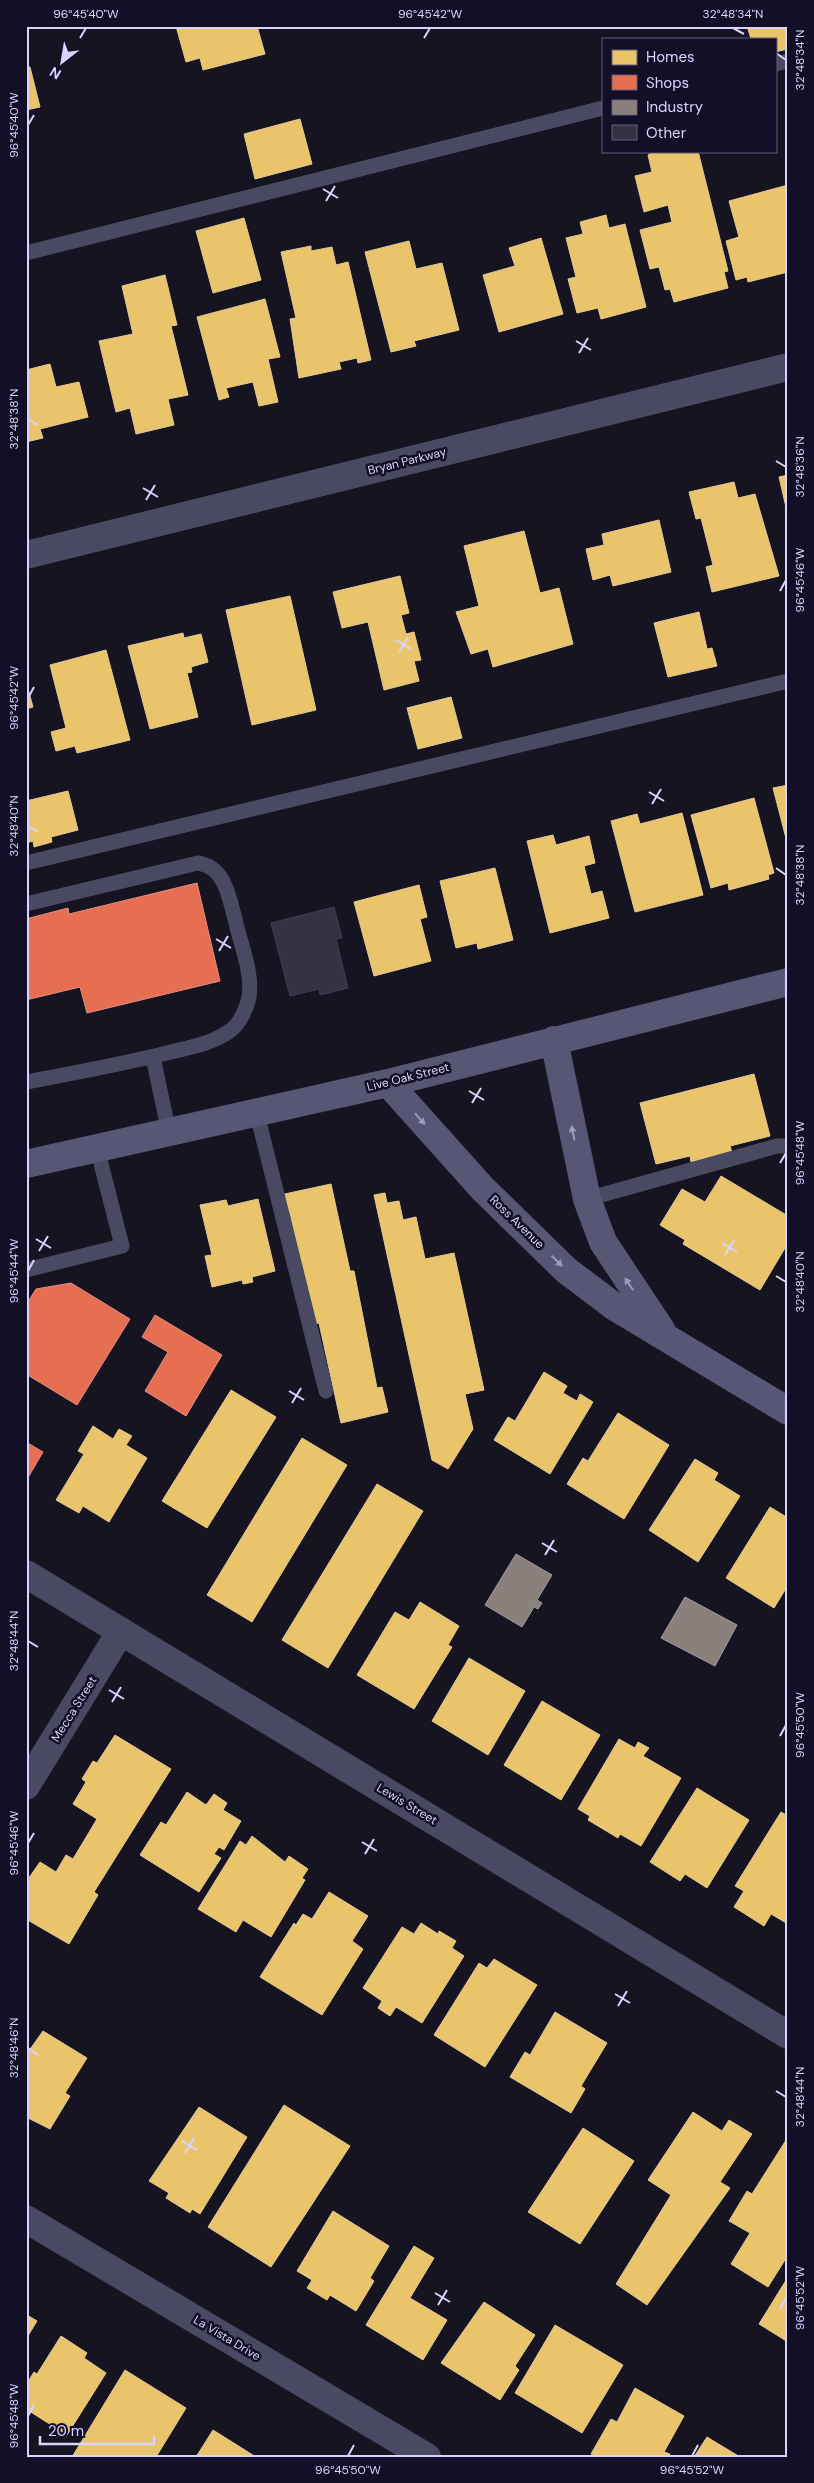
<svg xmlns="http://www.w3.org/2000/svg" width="814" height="2483" font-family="'DM Sans',sans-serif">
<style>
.homes{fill:#e9c46a;stroke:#e4c997}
.shops{fill:#e76f51;stroke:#e38d85}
.industry{fill:#8a817c;stroke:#a29aa3}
.building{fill:#343243;stroke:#433f54}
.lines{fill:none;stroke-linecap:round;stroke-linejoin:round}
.lane{stroke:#4a4962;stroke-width:15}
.street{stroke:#4a4962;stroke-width:28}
.secondary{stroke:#575674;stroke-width:28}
.oneway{fill:#9e9bc0}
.ticks{fill:none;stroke:#d9d4ff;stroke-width:2}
.labels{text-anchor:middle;stroke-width:5;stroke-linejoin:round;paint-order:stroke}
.street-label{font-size:12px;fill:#d9d4ff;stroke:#130f26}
.neatline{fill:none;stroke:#d9d4ff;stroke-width:2}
.ticks-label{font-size:12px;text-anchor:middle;fill:#d9d4ff}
</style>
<rect width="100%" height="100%" fill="#161421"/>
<path class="homes" d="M176,26H257L265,54L203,70L200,58L186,62Z
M747,26H788V49L775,52V39H751Z
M30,67L40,107L26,110V68Z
M300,119L312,164L255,179L244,134Z
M654,151H698L728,271L724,272L728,288L674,302L670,289L665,290L659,267L650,269L640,230L672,222L668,205L644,212L635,176L652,172L648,155Z
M788,185V272L748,282L747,277L736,280L726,241L739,237L729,201Z
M606,215L609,228L625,224L646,307L601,319L598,308L577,313L568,279L576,277L566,238L583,234L580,222Z
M244,218L261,280L213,293L196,231Z
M541,238L563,314L499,332L483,275L515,266L509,248Z
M409,241L416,269L442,263L459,330L414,341L416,346L391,352L365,252Z
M311,246V251L332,247L336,265L348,262L371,360L358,363L357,358L339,362L341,369L299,378L290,319L296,318L281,252Z
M165,275L177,325L171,326L188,395L168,399L174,425L136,434L130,408L116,412L99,341L133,334L122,286Z
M265,299L280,357L268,359L278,402L259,406L253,382L226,388L229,397L219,400L197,317Z
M50,364L56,387L79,382L88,417L40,429L43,438L26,442V370Z
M788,475V516L779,477Z
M734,482L738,498L755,494L779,576L712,592L706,567L713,565L701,518L696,519L689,492Z
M659,520L671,572L613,586L610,575L593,580L586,549L604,545L602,534Z
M524,531L540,593L559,588L573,644L493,667L488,649L471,654L456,612L479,606L464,546Z
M400,576L409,613L401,615L406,634L414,632L421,660L414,661L419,681L384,690L368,622L342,628L333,592Z
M290,596L316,710L252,725L226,610Z
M699,612L707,649L712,648L717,666L668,677L654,623Z
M183,633L184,638L201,634L208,662L191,667L192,672L187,673L198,717L150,729L128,646Z
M106,650L130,740L77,753L75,746L56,751L51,732L66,728L50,665Z
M26,682L33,707L26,709Z
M451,697L462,738L418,749L407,708Z
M788,785V846L773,788Z
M68,791L78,830L51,837L52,842L34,847L33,841L26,843V801Z
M754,798L774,873L768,875L769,879L729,890L728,883L711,888L691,815Z
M682,813L703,895L635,912L611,821L637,814L640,824Z
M553,835L556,845L589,836L595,863L584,866L591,894L602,891L609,918L550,933L527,841Z
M495,868L513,940L478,949L477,943L456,948L440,881Z
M419,885L427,917L420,919L431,961L374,976L354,902Z
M754,1074L770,1136L730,1146L732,1152L691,1162L690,1156L656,1164L640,1103Z
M721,1176L788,1216V1243L760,1290L683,1244L685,1240L660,1225L682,1189L705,1202Z
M331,1184L350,1271H354L377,1388L382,1387L388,1412L341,1423L319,1323L314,1324L290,1213L284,1214L280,1195Z
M385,1193L387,1203L399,1201L403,1220L416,1217L425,1259L454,1253L484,1390L465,1394L473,1429L448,1469L432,1460L374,1195Z
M258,1199L275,1271L252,1277L253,1282L243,1284L242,1280L212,1287L205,1256L212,1255L200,1205L226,1200L228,1206Z
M544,1372L567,1386L563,1393L577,1401L580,1394L593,1402L550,1474L494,1440L508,1417L515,1421Z
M231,1390L276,1417L207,1528L162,1501Z
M618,1413L669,1445L624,1519L567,1484L583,1458L588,1461Z
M93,1426L113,1439L119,1429L132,1436L126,1445L147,1458L109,1522L83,1506L79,1513L56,1500L84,1454L78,1451Z
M302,1438L347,1465L252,1622L207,1595Z
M695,1459L718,1473L714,1480L740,1496L698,1562L649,1530Z
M377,1484L423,1511L328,1668L282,1640Z
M770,1507L788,1518V1585L774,1608L726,1578Z
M420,1602L459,1626L448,1645L452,1647L414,1709L357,1675L395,1612L409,1620Z
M469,1658L525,1691L488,1755L432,1721Z
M542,1701L600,1735L561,1800L504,1765Z
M115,1735L171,1769L94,1892L98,1895L69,1944L26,1919V1882L40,1862L56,1872L66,1855L73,1859L97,1819L73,1804L86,1782L82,1779L93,1761L97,1763Z
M619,1739L635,1748L638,1742L649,1748L643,1756L681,1778L641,1846L620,1834L618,1838L588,1820L590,1816L578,1809Z
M697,1788L749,1820L707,1888L685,1874L680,1881L650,1862Z
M187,1792L206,1805L214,1794L227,1803L223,1810L241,1821L224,1850L219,1847L214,1854L221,1858L199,1892L140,1855L161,1822L166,1825Z
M781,1812L788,1816V1924L771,1914L764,1926L734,1907L744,1891L735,1886Z
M252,1836L285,1862L289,1856L308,1869L302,1878L305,1880L271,1937L243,1920L236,1932L198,1909L240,1841L246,1845Z
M329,1892L368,1916L352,1941L363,1949L322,2015L260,1977L294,1923L296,1925L303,1914L312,1919Z
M421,1923L438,1934L439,1931L456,1941L452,1948L464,1956L422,2023L396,2007L390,2016L378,2008L382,2001L363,1988L402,1927L414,1934Z
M494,1959L537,1985L485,2067L434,2035L479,1963L487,1968Z
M555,2012L607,2043L581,2086L585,2089L571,2113L510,2077L525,2052L530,2055Z
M43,2031L87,2058L65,2093L70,2096L50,2129L26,2117V2055Z
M284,2105L350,2146L271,2267L208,2227Z
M199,2107L247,2137L200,2214L192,2209L190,2213L166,2198L169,2193L149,2181Z
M693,2112L722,2131L729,2120L752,2134L720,2182L730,2188L647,2305L616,2284L671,2195L648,2180Z
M583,2128L634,2161L580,2244L528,2212Z
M788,2137V2255L768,2287L731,2264L750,2233L729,2221L747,2191L752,2194Z
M333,2211L389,2246L370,2278L374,2281L356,2311L330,2295L327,2300L307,2288L312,2280L297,2271Z
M414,2246L434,2258L410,2298L447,2320L423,2360L366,2325Z
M788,2277V2342L759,2324Z
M484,2302L535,2335L515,2366L519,2370L500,2400L441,2363Z
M27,2315L37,2321L26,2339V2317Z
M555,2325L623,2365L582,2433L515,2393Z
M61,2336L87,2353L84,2358L106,2373L67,2435L26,2409V2385L34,2372L37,2374Z
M125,2370L186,2408L156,2457H72Z
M635,2388L684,2416L664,2452L670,2454L668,2457H596L591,2454L611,2419L617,2422Z
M213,2430L256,2457H196Z
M707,2437L740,2457H694Z"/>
<path class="shops" d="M197,883L220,981L87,1013L80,987L26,1000V919L68,908L69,914Z
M71,1283L130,1319L77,1405L26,1374V1305L36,1289Z
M155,1315L222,1355L186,1416L145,1391L168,1352L142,1337Z
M26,1442L43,1452L26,1481Z"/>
<path class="industry" d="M516,1554L552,1575L537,1600L542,1603L538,1609L534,1607L522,1627L485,1605Z
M685,1597L737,1625L715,1666L661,1638Z"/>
<path class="building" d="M334,907L342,938L336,939L348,988L320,995L319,989L290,996L271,923Z"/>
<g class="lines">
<path class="lane" d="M775,64L788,61
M26,253L603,108
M26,863L788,681
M26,904L198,863C225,867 229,897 235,919C240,943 253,972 249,997C247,1007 240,1024 231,1030C214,1043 192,1047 171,1052C123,1064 75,1073 26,1082
M153,1057L169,1133
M257,1114L326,1391
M587,1199L777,1146H788
M26,1270L122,1246L97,1148"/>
<path class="street" d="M26,555L788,367
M26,1574L788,2035
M26,1786L121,1631
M26,2219L427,2457"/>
<path class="secondary" d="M554,1040L587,1199L603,1242L662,1331
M388,1083L482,1188L566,1270L615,1307L788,1411
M26,1164L388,1083L788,982"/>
</g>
<defs><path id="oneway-solid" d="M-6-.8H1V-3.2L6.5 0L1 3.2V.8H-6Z" transform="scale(1.25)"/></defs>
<g class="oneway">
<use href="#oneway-solid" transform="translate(420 1119) rotate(48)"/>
<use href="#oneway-solid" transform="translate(573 1133) rotate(-102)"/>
<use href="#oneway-solid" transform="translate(557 1261) rotate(44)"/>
<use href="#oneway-solid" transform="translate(629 1284) rotate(-124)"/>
</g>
<path class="ticks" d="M733,28L744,34M80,38L86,28M424,38L430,28M776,53L786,60M28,125L34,115M323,189L338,198M326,201L335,186M576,341L591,350M579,353L588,338M28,419L38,425M776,461L786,467M143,488L158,497M146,500L155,485M780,591L786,580M396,640L411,649M399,652L408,637M28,698L34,687M649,792L664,801M652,804L661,789M28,826L38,832M776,868L786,875M216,939L231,948M219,951L228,936M469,1091L484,1100M472,1103L481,1088M780,1163L786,1153M36,1239L51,1248M722,1243L737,1252M39,1251L48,1236M725,1255L734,1240M28,1271L34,1260M776,1276L786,1282M289,1391L304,1400M292,1403L301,1388M542,1543L557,1552M545,1555L554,1540M28,1641L38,1647M109,1690L124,1699M112,1702L121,1687M780,1736L786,1725M362,1842L377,1851M28,1843L34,1833M365,1854L374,1839M615,1994L630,2003M618,2006L627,1991M28,2048L38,2055M776,2091L786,2097M182,2141L197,2150M185,2153L194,2138M435,2293L450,2302M438,2305L447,2290M780,2309L786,2298M28,2416L34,2405M348,2456L354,2445M692,2456L698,2445"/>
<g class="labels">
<g class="street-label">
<text transform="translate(407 461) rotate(-14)" y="4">Bryan Parkway</text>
<text transform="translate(408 1077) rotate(-14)" y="4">Live Oak Street</text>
<text transform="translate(517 1222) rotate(44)" y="4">Ross Avenue</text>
<text transform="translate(74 1709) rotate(-58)" y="4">Mecca Street</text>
<text transform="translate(407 1804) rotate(31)" y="4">Lewis Street</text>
<text transform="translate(227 2338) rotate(31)" y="4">La Vista Drive</text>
</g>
</g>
<rect width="814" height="2483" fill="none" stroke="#130f26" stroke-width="55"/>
<rect x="602" y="38" width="175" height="115" fill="#130f26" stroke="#625e7d"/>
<rect x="612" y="50" width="25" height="15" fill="#e9c46a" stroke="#625e7d"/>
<text x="646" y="62" font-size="15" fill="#d9d4ff">Homes</text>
<rect x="612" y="75" width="25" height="15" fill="#e76f51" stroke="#625e7d"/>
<text x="646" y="88" font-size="15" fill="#d9d4ff">Shops</text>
<rect x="612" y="100" width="25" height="15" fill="#8a817c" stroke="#625e7d"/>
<text x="646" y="112" font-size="15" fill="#d9d4ff">Industry</text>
<rect x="612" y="125" width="25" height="15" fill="#343243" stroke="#625e7d"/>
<text x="646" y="138" font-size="15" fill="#d9d4ff">Other</text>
<g transform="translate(62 62) rotate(211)" stroke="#130f26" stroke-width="4" paint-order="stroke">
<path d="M0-4L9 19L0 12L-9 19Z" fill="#d9d4ff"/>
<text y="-8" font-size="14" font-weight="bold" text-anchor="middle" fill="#d9d4ff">N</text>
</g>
<path d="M40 2436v8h114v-8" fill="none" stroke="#d9d4ff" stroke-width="2.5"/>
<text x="48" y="2436" font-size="15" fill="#d9d4ff" stroke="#130f26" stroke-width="4" paint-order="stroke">20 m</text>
<rect x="28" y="28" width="758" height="2428" class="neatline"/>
<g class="ticks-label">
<text x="86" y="18">96°45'40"W</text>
<text x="430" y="18">96°45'42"W</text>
<text x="733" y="18">32°48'34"N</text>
<text transform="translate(800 60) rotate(-90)" y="4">32°48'34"N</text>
<text transform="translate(14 125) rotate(-90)" y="4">96°45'40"W</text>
<text transform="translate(14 419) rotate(-90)" y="4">32°48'38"N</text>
<text transform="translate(800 467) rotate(-90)" y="4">32°48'36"N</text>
<text transform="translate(800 580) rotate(-90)" y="4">96°45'46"W</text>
<text transform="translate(14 698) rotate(-90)" y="4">96°45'42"W</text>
<text transform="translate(14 826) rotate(-90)" y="4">32°48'40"N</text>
<text transform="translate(800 875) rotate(-90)" y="4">32°48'38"N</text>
<text transform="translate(800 1153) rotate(-90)" y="4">96°45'48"W</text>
<text transform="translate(14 1271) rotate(-90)" y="4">96°45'44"W</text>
<text transform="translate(800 1282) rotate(-90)" y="4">32°48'40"N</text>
<text transform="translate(14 1641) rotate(-90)" y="4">32°48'44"N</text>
<text transform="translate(800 1725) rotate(-90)" y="4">96°45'50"W</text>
<text transform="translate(14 1843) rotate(-90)" y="4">96°45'46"W</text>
<text transform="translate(14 2048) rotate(-90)" y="4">32°48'46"N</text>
<text transform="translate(800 2097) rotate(-90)" y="4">32°48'44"N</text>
<text transform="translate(800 2298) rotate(-90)" y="4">96°45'52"W</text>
<text transform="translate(14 2416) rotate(-90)" y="4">96°45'48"W</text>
<text x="348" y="2474">96°45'50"W</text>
<text x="692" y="2474">96°45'52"W</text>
</g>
</svg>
